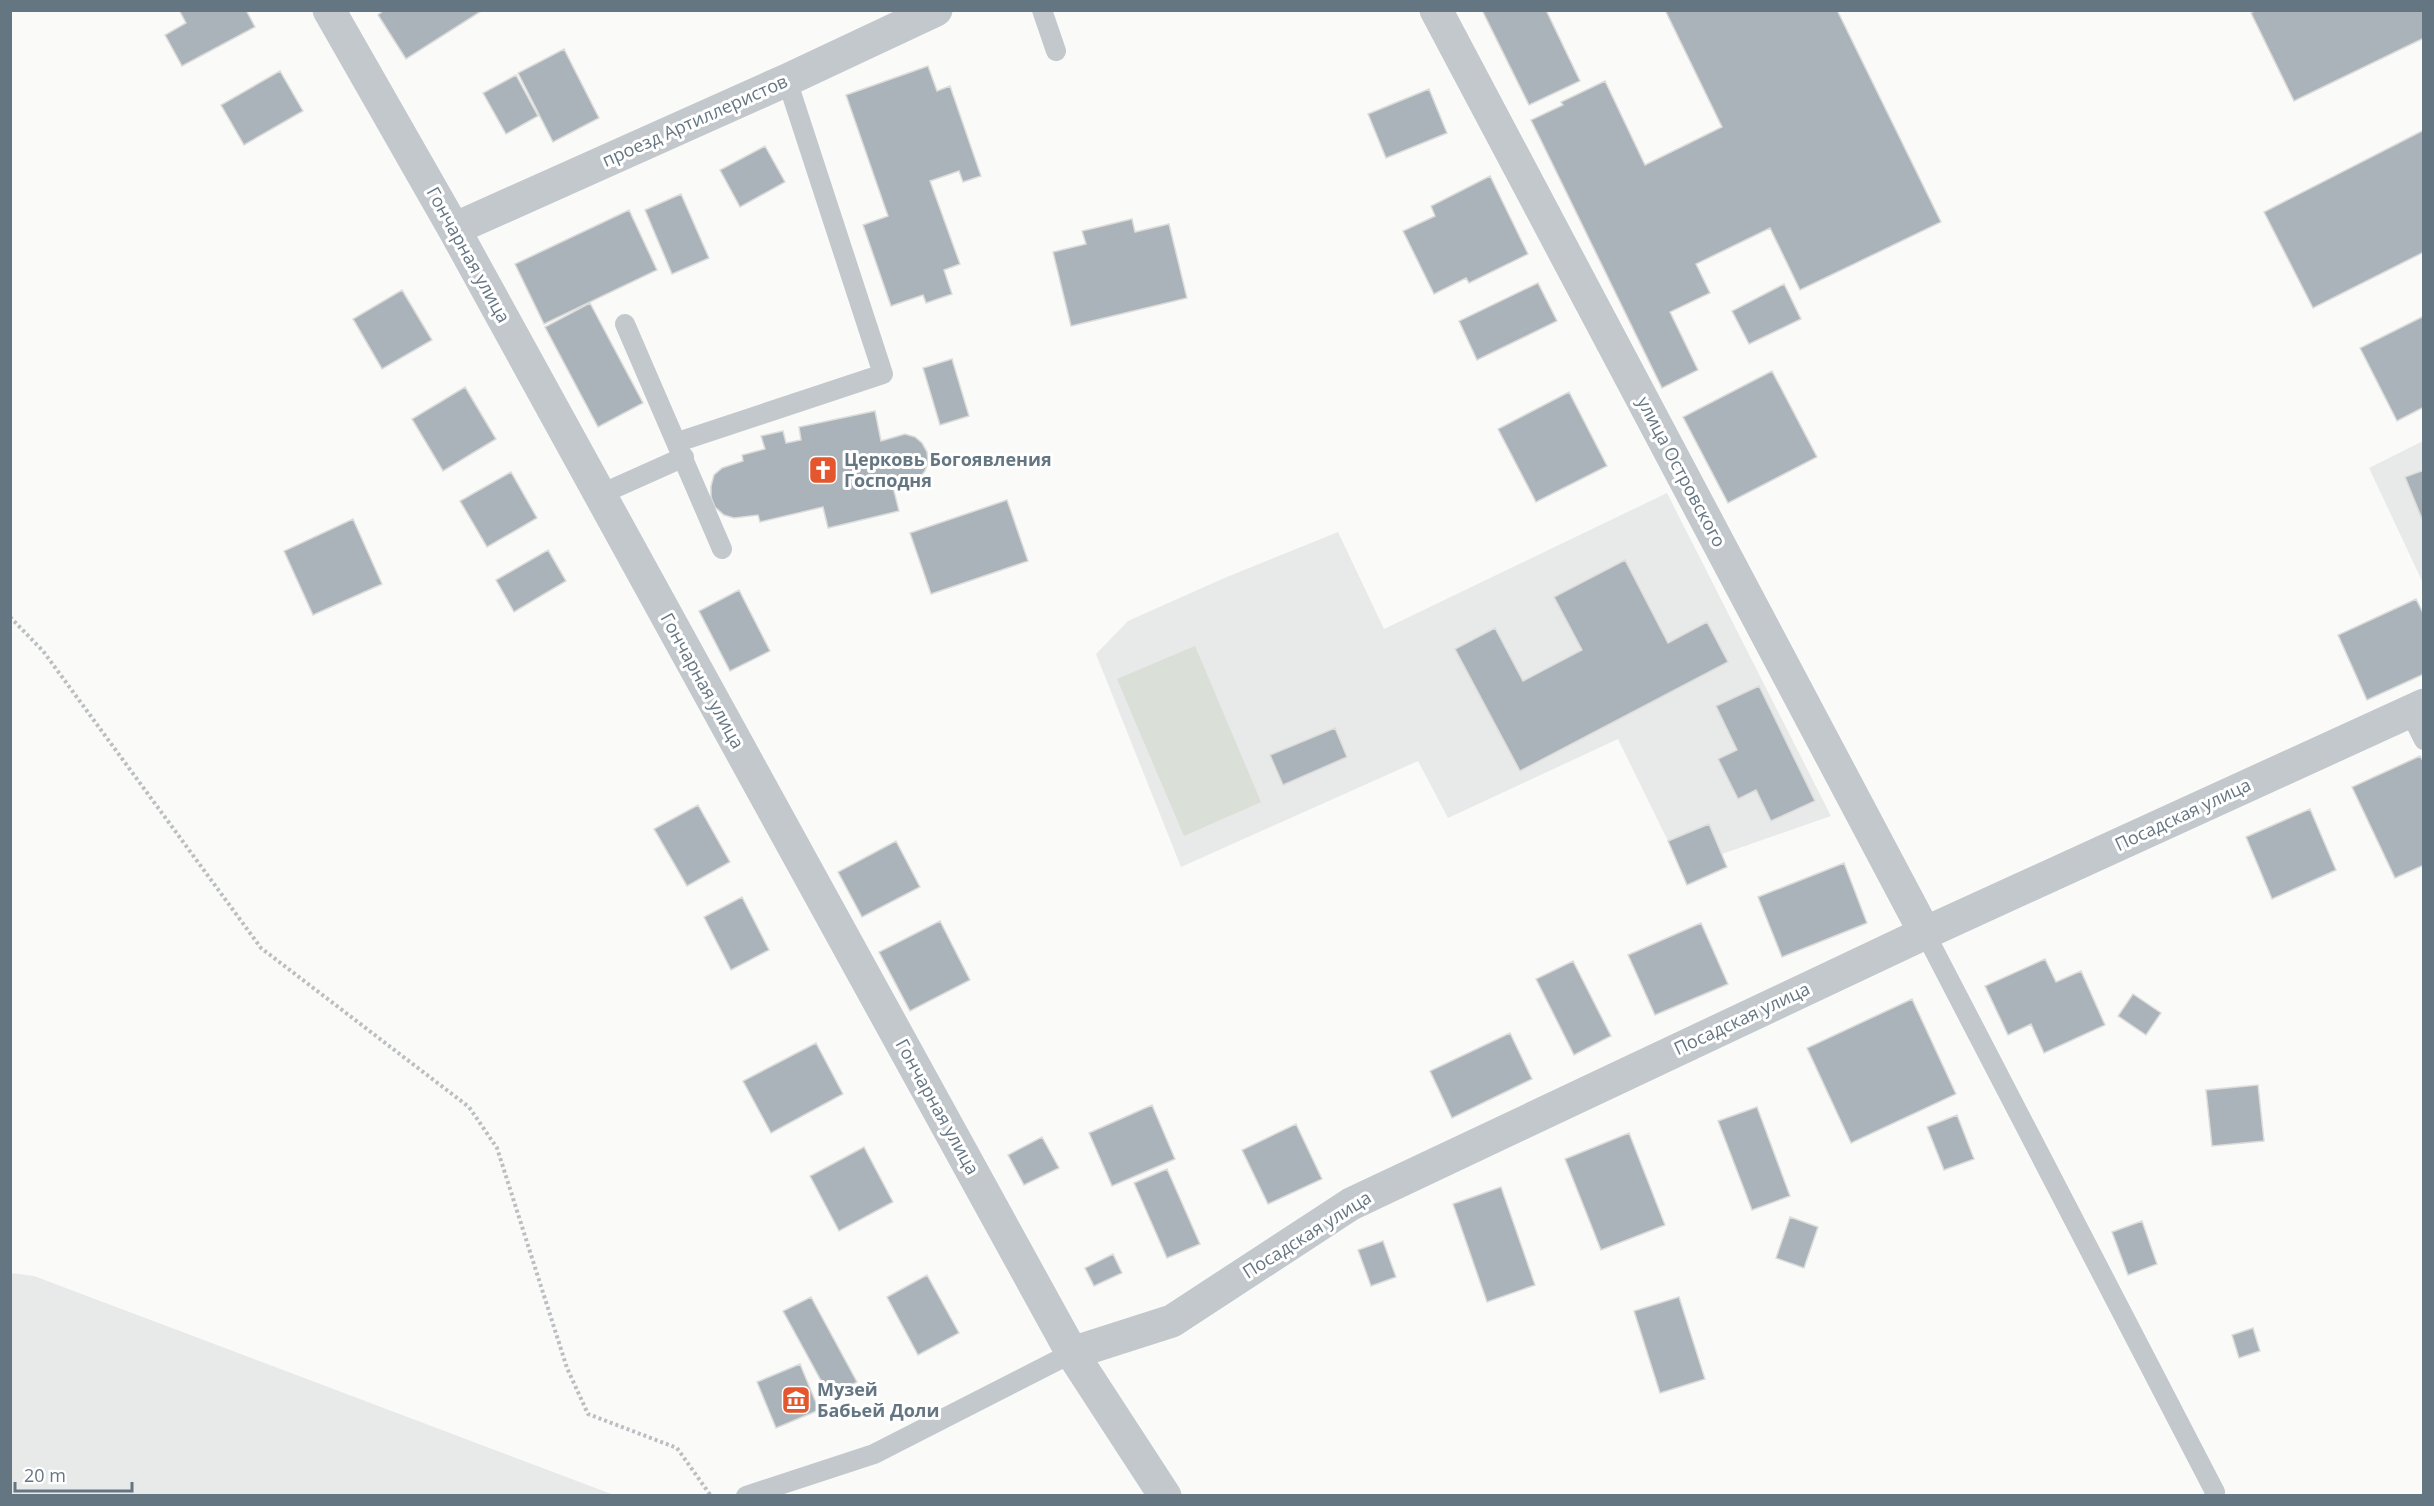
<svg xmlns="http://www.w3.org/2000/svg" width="2434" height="1506" font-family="'Open Sans',sans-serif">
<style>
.built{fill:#e8e9e9}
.green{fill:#dadfd7}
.building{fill:#aab3b9;stroke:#dcdcda;stroke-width:1.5}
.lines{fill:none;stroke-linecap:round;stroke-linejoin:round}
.path{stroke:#bbbfc2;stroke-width:4;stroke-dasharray:3 3;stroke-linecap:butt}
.lane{stroke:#c3c8cc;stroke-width:20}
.street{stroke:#c3c8cc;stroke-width:33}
.labels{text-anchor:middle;stroke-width:6;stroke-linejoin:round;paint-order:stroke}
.street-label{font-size:18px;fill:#657683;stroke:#fff}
.poi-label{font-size:18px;font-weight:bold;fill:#657683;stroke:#fff;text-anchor:start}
</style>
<rect width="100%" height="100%" fill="#fafaf8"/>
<path class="built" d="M2423,441V583L2369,468Z
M1667,493L1831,816L1722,854L1727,867L1687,885L1668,841L1618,739L1448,818L1418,761L1181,867L1096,654L1128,621L1222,579L1338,532L1384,629Z
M11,1273L34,1276L614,1495H11Z"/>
<path class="green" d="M1195,646L1261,802L1184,836L1117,679Z"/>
<path class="building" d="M179,10H246L255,27L182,66L165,35L186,23Z
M384,10H483L406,59L378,15Z
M1482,10H1546L1580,81L1529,105Z
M1665,10H1837L1941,222L1800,290L1770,228L1696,264L1710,293L1670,312L1698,370L1662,388L1531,120L1563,105L1561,102L1605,81L1645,165L1722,127Z
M2256,10H2424V38L2294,101L2251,13Z
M564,49L599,118L553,142L518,73Z
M928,66L937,91L950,86L981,176L963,182L959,171L930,181L960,264L944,270L952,294L926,303L923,295L891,306L863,225L888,216L846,95Z
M280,71L303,111L244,145L221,105Z
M516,75L538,116L506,134L483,93Z
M1429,89L1447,133L1386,158L1368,114Z
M2424,130V252L2313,308L2264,212Z
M765,146L785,182L740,207L720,170Z
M1490,176L1528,254L1469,283L1466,278L1434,294L1403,231L1435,216L1431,206Z
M681,194L709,258L672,274L645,210Z
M629,210L657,270L544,324L515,264Z
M1132,219L1135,232L1169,224L1187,298L1071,326L1053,252L1086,244L1082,231Z
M1538,283L1557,321L1477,360L1459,321Z
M1784,284L1801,319L1749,344L1732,311Z
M402,290L432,340L382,369L353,319Z
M590,303L643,403L598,427L545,327Z
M2424,316V407L2397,421L2360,348Z
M952,359L969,416L940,425L923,368Z
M1772,371L1817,457L1728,503L1683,417Z
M465,387L496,439L443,471L412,419Z
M1569,392L1607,466L1536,502L1498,429Z
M875,411L881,441L905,434L915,437L922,443L927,452L928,462L925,471L919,479L910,484L893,487L899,511L828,528L823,507L760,522L758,515L734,518L724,515L715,507L711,497V486L714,475L722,468L743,461L742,455L765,449L761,436L783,431L786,443L801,440L799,427Z
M2424,470V524L2405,477Z
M511,472L537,518L487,547L460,501Z
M1007,500L1028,561L931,594L910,533Z
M353,519L382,584L313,615L284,551Z
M548,550L566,581L514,612L496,580Z
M1625,560L1668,643L1707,622L1728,662L1520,771L1455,649L1495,628L1523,681L1582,650L1554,597Z
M739,590L770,651L730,671L699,611Z
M2416,599L2424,615V674L2367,700L2338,635Z
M1759,686L1815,801L1771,821L1756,790L1738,799L1718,759L1737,750L1716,706Z
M1335,728L1347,757L1283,785L1270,755Z
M2420,756L2424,762V865L2395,878L2352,787Z
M698,805L730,862L687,886L654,829Z
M2310,809L2336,870L2272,899L2246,837Z
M1709,824L1727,867L1687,885L1668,841Z
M896,841L920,887L862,917L838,872Z
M1844,863L1867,923L1782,957L1758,897Z
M742,897L769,950L731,970L704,917Z
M940,921L970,980L910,1011L879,952Z
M1701,923L1728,984L1655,1015L1628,955Z
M2045,959L2056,982L2081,971L2105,1025L2044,1053L2031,1024L2008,1035L1985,986Z
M1573,961L1611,1036L1574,1055L1536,979Z
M2133,994L2161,1013L2146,1035L2118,1016Z
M1912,999L1956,1094L1851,1143L1807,1048Z
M1510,1033L1532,1079L1452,1118L1430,1071Z
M816,1043L843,1094L771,1133L743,1081Z
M2258,1085L2264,1141L2212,1146L2206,1090Z
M1152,1105L1175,1159L1112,1186L1089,1133Z
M1757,1107L1790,1196L1752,1210L1718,1121Z
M1957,1115L1974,1159L1944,1170L1927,1127Z
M1296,1124L1322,1179L1268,1204L1242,1150Z
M1629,1133L1665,1225L1601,1250L1565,1159Z
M1042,1137L1059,1168L1024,1185L1008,1155Z
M864,1147L893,1202L839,1231L810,1176Z
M1167,1169L1200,1244L1167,1258L1134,1183Z
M1501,1187L1535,1285L1487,1302L1453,1204Z
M1790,1217L1818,1227L1804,1268L1776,1258Z
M2142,1221L2157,1264L2128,1275L2112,1232Z
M1383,1241L1396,1277L1371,1286L1358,1250Z
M1113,1254L1122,1273L1094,1286L1085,1268Z
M927,1275L959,1333L918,1355L887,1297Z
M811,1297L857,1382L830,1397L783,1311Z
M1679,1297L1705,1379L1660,1393L1634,1311Z
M2253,1328L2260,1351L2239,1358L2232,1335Z
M800,1364L819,1410L776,1428L757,1382Z"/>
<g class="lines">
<path class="path" d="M10,617L43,651L261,948L469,1107L497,1148L567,1368L588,1414L677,1448L711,1496"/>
<path class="lane" d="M1042,10L1056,51
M625,324L722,549
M678,442L883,374L787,80
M599,495L684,457
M2410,712L2424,740
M1925,933L2215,1492L2214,1496
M746,1496L874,1454L1072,1353"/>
<path class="street" d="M329,10L454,229L1072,1353L1165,1496
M1436,10L1925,933
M454,229L787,80L936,10
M1072,1353L1172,1321L1351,1204L1925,933L2424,705"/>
</g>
<defs>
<g id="church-square" transform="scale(1.5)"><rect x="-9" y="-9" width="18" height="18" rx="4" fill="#e4572e" stroke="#fff"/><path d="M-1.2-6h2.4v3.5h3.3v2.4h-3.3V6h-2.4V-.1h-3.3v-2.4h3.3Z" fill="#fff"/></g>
<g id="museum-square" transform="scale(1.5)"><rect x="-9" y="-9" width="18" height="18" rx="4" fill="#e4572e" stroke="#fff"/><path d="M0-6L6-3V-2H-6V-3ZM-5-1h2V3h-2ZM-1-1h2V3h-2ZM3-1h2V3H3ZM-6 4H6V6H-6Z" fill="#fff"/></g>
</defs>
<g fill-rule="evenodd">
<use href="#church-square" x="823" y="470"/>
<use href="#museum-square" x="796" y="1400"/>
</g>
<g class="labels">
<g class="street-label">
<text transform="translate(695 121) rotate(-24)" y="6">проезд Артиллеристов</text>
<text transform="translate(468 255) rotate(61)" y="6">Гончарная улица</text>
<text transform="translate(1681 472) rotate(62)" y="6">улица Островского</text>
<text transform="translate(702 681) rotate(61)" y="6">Гончарная улица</text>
<text transform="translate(2183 815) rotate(-25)" y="6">Посадская улица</text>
<text transform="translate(1742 1019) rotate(-25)" y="6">Посадская улица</text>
<text transform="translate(937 1107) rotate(61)" y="6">Гончарная улица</text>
<text transform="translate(1307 1235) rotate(-32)" y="6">Посадская улица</text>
</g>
<g class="poi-label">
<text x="844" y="466">Церковь Богоявления<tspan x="844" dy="21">Господня</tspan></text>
<text x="817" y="1396">Музей<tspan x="817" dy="21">Бабьей Доли</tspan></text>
</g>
</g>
<rect width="2434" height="1506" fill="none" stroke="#657683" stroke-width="24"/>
<path d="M15 1482v9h117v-9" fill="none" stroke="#657683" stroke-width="3"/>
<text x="24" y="1482" font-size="18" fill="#657683" stroke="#ffffff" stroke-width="4.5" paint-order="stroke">20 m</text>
</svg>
